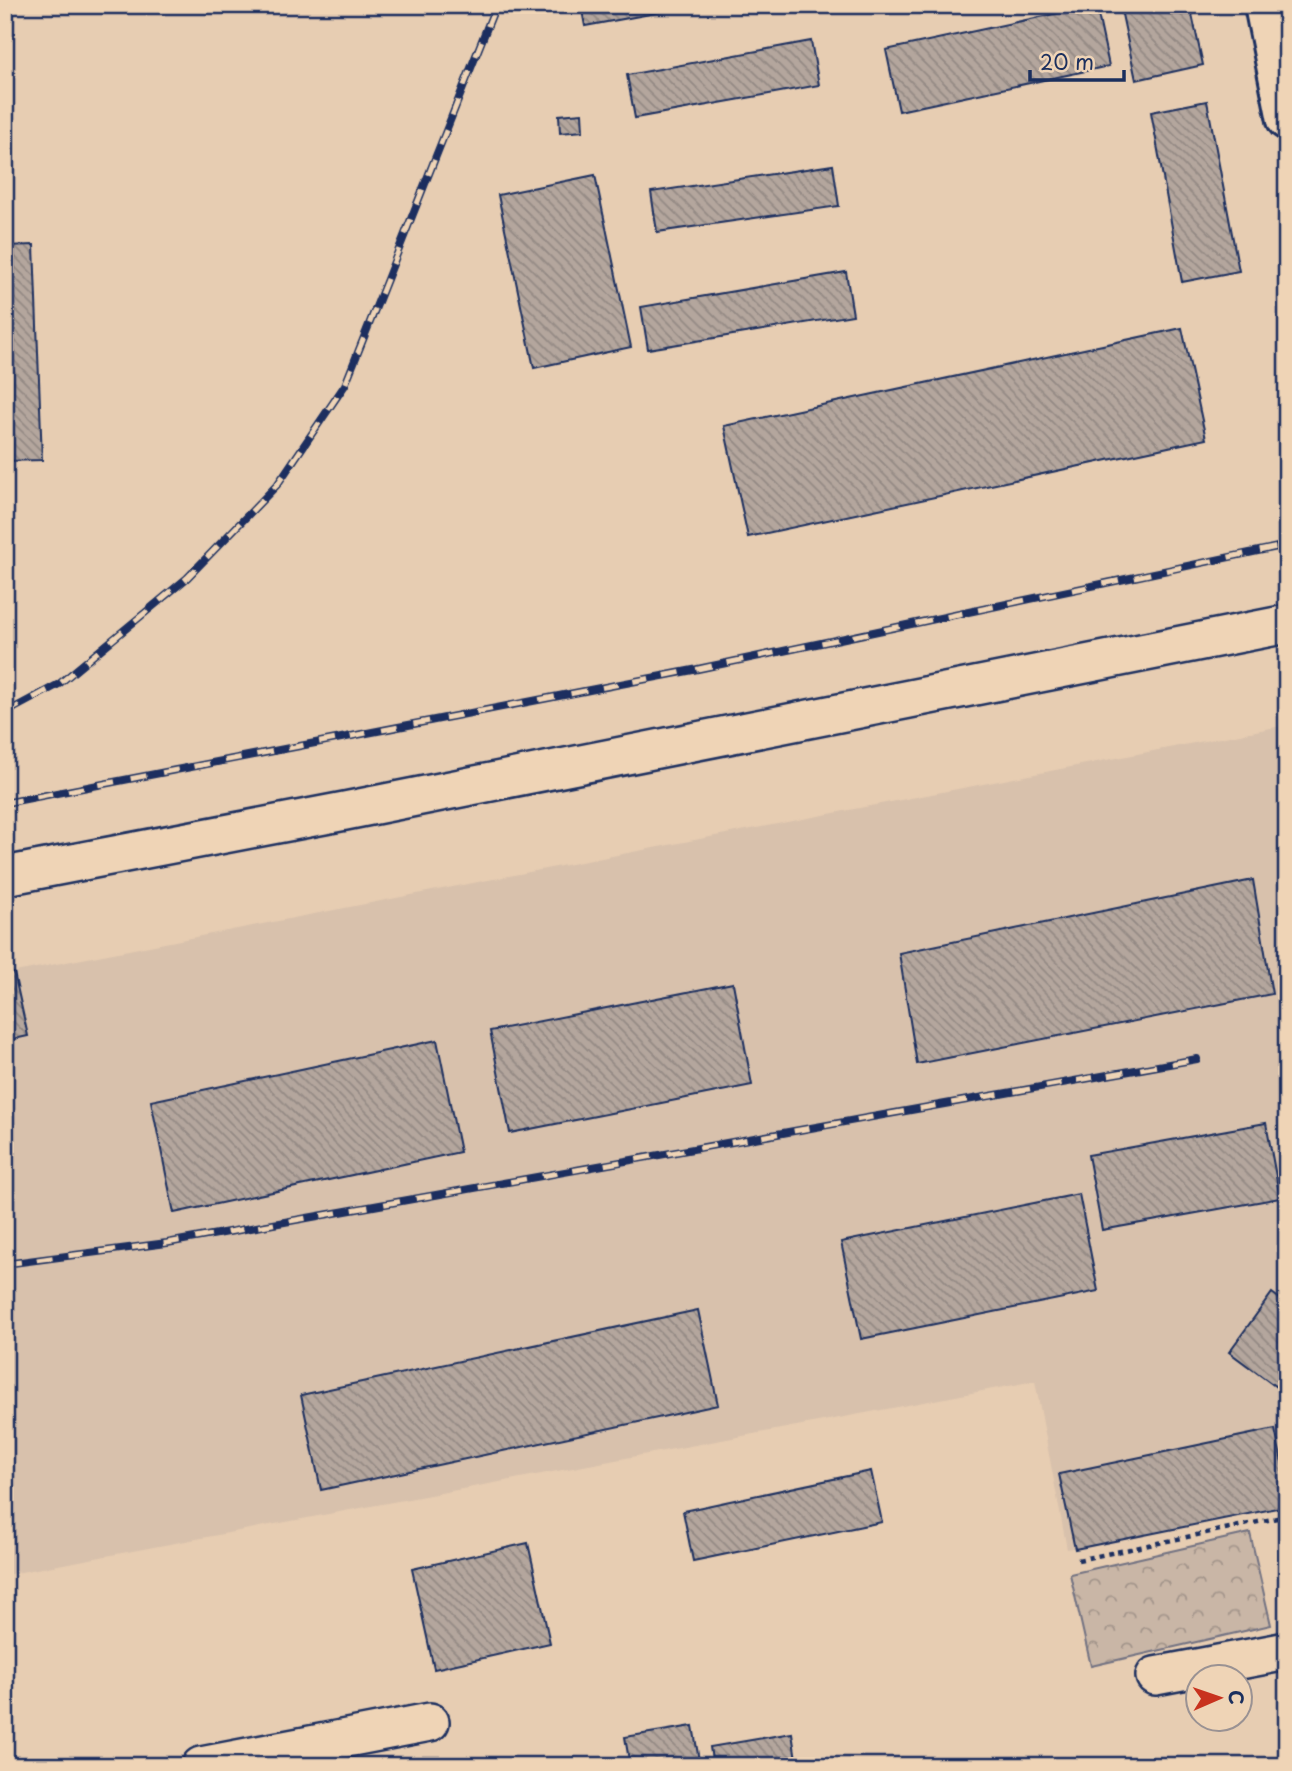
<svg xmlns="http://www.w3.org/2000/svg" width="1292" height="1771" font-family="'Playpen Sans',sans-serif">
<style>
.built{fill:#d8c1ac}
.forest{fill:url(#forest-crowns);stroke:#727282;stroke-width:2}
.building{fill:url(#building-back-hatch);stroke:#1b2f5e;stroke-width:2}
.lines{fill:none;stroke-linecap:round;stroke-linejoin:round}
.minor-casing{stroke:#1b2f5e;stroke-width:42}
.major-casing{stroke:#1b2f5e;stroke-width:44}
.path{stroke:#1b2f5e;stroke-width:4.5;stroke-dasharray:5 5;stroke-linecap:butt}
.minor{stroke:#efd4b6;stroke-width:37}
.major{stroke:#efd4b6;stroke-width:38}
.rail-casing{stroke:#1b2f5e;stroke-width:8}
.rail{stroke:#efd4b6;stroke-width:5;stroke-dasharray:16;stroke-linecap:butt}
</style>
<defs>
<pattern id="forest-crowns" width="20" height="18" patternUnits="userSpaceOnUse" patternTransform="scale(1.75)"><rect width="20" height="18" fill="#c9b6a6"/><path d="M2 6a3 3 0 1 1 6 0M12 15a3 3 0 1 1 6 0" fill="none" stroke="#a2948a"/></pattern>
<pattern id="building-back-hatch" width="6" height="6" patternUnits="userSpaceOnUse" patternTransform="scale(1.75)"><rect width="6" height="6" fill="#b4a69d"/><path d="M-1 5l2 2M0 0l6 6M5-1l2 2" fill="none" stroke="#928883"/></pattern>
</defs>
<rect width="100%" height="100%" fill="#e7cdb2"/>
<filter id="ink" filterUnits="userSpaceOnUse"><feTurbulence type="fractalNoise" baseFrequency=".0143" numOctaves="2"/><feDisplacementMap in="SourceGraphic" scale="14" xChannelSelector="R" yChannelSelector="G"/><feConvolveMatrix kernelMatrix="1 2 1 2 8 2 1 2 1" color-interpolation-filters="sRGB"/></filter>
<g filter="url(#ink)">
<path class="built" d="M1287,725V1506L1067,1549L1035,1381L5,1575V974Z"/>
<path class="forest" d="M1250,1533L1271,1625L1091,1666L1070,1574Z"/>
<path class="building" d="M581,5H699L585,26Z
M1096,5L1109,66L899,111L886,50Z
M1120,5H1190L1203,65L1136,80Z
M811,41L819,85L635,118L627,75Z
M1207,101L1239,271L1182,282L1151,112Z
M582,113L583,131L560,133L559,115Z
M833,165L839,206L657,232L651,192Z
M595,175L631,347L534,368L498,195Z
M34,245L42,460L5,461V246Z
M846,272L853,315L648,349L641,307Z
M1182,328L1206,439L748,537L724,426Z
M1253,880L1272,994L917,1064L899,953Z
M14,973L28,1036L5,1041V975Z
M733,983L752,1085L510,1133L490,1031Z
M437,1040L460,1152L174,1213L151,1101Z
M1266,1123L1280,1198L1102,1230L1088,1155Z
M1079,1194L1098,1291L861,1339L841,1242Z
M1272,1293L1287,1304V1379L1279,1389L1229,1352Z
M698,1310L718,1405L321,1490L301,1395Z
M1275,1429L1287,1486V1506L1075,1549L1059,1474Z
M871,1471L882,1522L693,1561L683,1511Z
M528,1543L550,1643L434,1669L412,1569Z
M693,1726L700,1766H630L625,1737Z
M792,1733L797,1766H713L710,1747Z"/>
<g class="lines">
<g class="minor-casing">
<path id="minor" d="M5,876L345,811L1287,624
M1155,1676L1287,1651
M201,1766L430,1722"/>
</g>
<g class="major-casing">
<path id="major" d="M1264,5L1287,120"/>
</g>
<path class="path" d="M1078,1560L1277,1518L1287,1523"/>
<use href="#minor" class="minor"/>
<use href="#major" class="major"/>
<g class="rail-casing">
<path id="rail" d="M5,713L59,684L187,578L277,485L345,385L496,5
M5,803L693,670L1287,545
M5,1264L167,1243L1197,1059"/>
</g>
<use href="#rail" class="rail"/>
</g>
</g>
<rect width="1292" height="1771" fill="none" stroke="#efd4b6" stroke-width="28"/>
<rect x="14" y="14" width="1264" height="1743" fill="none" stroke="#1b2f5e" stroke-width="2.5" filter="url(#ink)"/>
<g transform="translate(1219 1698) rotate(88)"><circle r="33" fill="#efd4b6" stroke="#9a9293" stroke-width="2"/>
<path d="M0-5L12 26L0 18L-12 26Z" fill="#c8321e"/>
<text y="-10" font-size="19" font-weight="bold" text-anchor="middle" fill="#1b2f5e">С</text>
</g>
<path d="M1030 70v10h94v-10" fill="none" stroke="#1b2f5e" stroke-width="3.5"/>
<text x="1040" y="70" font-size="21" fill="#1b2f5e" stroke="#efd4b6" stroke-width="5" paint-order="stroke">20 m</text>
</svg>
